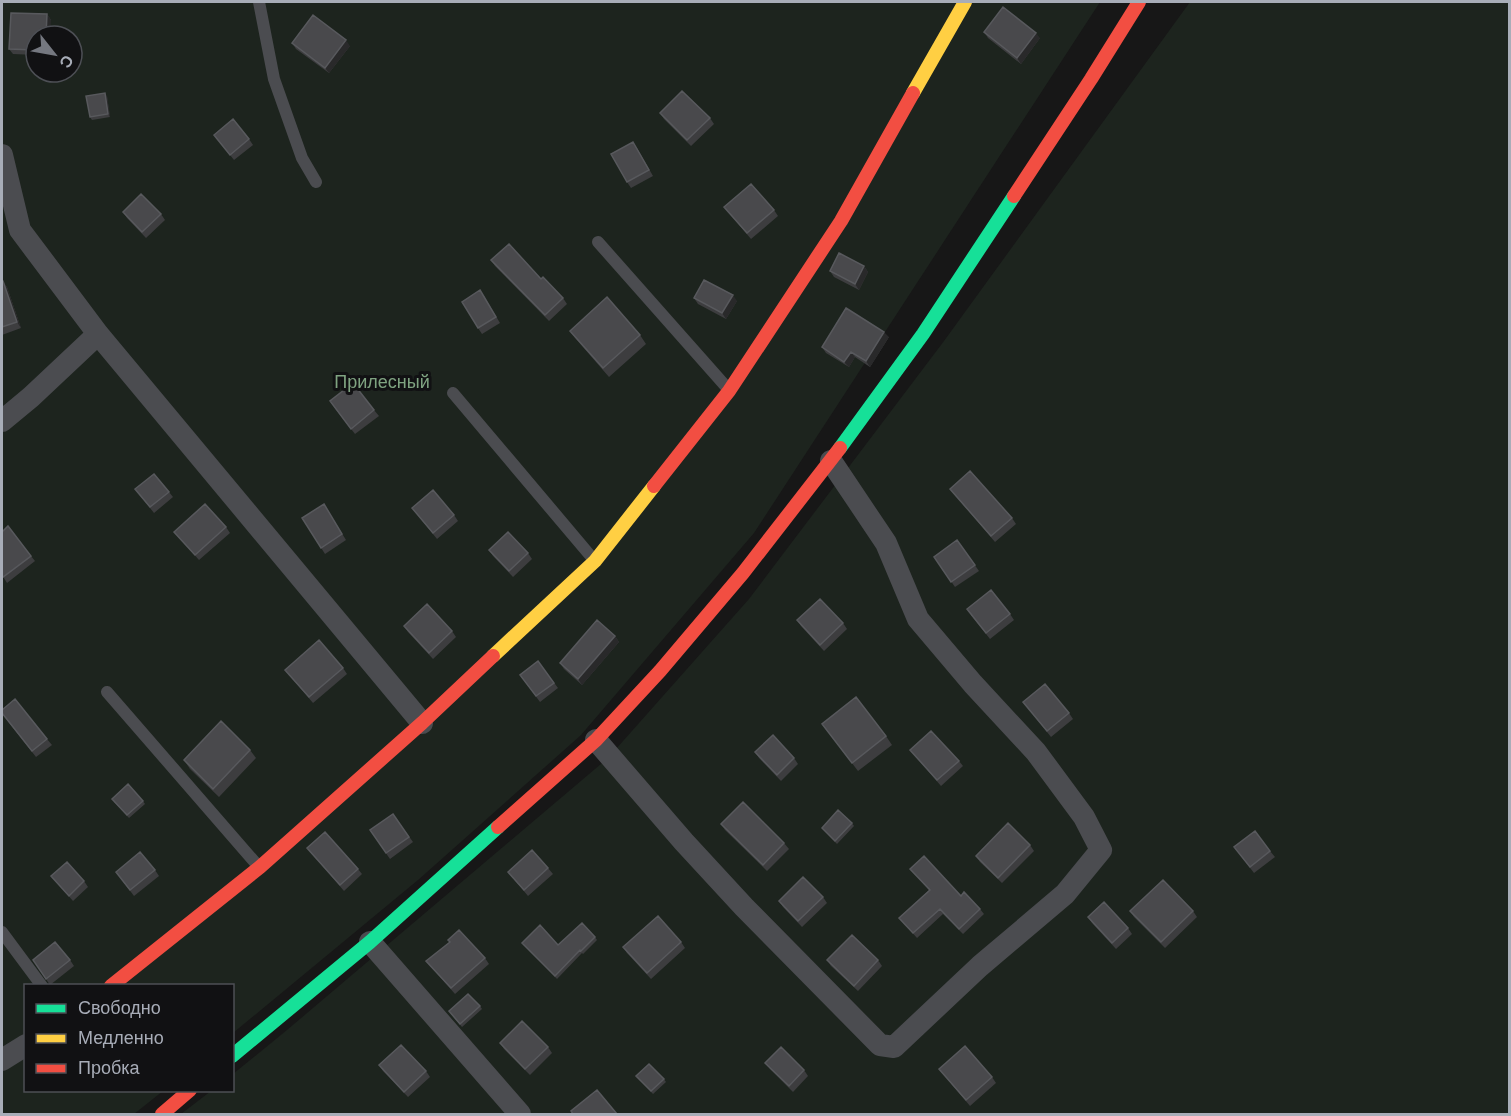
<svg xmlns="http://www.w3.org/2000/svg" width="1511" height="1116" font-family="Arial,sans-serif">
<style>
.green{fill:#1d241e;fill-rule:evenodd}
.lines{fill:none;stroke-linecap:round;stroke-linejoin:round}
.lane{stroke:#4b4c50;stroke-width:12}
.street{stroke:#4b4c50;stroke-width:22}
.fast{stroke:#16e098;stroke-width:14}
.slow{stroke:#ffcf43;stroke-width:14}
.jam{stroke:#f24e42;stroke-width:14}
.wall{fill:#3d3d3f}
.shaded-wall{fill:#29292a}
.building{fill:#49494c;stroke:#58595d;stroke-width:1.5}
.labels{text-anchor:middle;stroke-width:6;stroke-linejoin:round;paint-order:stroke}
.park-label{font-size:18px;fill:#7fa381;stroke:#111113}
</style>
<rect width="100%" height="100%" fill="#171717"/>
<path class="green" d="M2,2H1100L754,533L581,735L418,880L233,1033L232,986H26V1090L163,1091L134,1114H2ZM36,36H72V72H36Z
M1190,2H1509V1114H181L211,1091L232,1090L233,1074L287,1030L608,758L749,599L944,341Z"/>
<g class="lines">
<path class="lane" d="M259,2L274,79L302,158L316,182
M598,242L729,390
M453,393L594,560
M107,692L259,867
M2,932L42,986"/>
<path class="street" d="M2,155L20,230L98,334L422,723
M2,421L31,397L98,334
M596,740L684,842L744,907L880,1045L894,1047L980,966L1065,894L1101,850L1084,817L1036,752L973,684L918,619L886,543L831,461
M370,942L520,1114
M2,1060L26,1045"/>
<path class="fast" d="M840,448L923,334L1014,196
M232,1056L370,942L498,827"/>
<path class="slow" d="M913,93L965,2
M493,656L595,561L654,486"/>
<path class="jam" d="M1014,196L1091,79L1139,2
M654,486L729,391L841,221L913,93
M498,827L596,740L660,671L743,573L840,448
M111,986L260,867L422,723L493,656
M162,1114L190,1090"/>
</g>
<path class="wall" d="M47,14L51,20L36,36V55L13,54L9,49Z
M984,32L1040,38L1021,64L988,38Z
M292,43L350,46L329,73L296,49Z
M107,96L110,117L92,120L90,117Z
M660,113L710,118L714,124L691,146L664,119Z
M214,135L249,139L253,145L234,160Z
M637,148L653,176L631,188L627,182Z
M724,207L774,210L778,216L751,239Z
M123,212L161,214L165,220L146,238L127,218Z
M491,260L541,279L563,298L567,304L549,321L495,266Z
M864,266L868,272L859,290L834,277L830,271Z
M2,281L7,287L21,328L2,335Z
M484,296L500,323L482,334L478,328Z
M694,298L737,301L726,319L698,304Z
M570,331L640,335L646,344L609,377L576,339Z
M889,337L870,367L855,357L849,367L826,353L822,347Z
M334,407L374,410L379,416L355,434Z
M135,489L169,492L173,497L154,513Z
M950,489L1012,518L1016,524L995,542Z
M324,504L346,540L325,554L302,518Z
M412,508L454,515L458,521L437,539Z
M226,527L230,533L199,560L174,532Z
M957,540L979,571L955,587L934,557Z
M489,550L528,553L532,559L513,577L493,556Z
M31,556L35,561L7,583L2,575Z
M1010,614L1014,620L990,639L971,615Z
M797,620L843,623L847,629L824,651L801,626Z
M404,626L452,631L456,637L433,659L408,632Z
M615,636L619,642L582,685L564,669L560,663Z
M538,661L558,688L540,702L520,675Z
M343,668L347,674L313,703L285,670Z
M1023,702L1069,713L1073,719L1051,737Z
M2,714L47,739L52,745L36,757Z
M822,724L886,736L892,745L858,771Z
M250,750L256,758L219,797L190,769L184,760Z
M910,750L959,761L963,766L941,786Z
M755,752L794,758L798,764L781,781L759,758Z
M143,801L145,804L129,818L114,802Z
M393,814L413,842L390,859L370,830Z
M852,823L854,826L837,844L822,828Z
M721,824L784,843L789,849L767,871L725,830Z
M1030,845L1034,851L1002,883L980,862L976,856Z
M1234,847L1270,851L1275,857L1254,873Z
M307,848L358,869L362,874L344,891Z
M548,868L553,874L528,896L508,872Z
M910,869L961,896L980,909L984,914L963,934L943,914L917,938L899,918L929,890Z
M155,870L159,876L134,896L116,872Z
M51,876L84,881L88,887L73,901Z
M823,897L827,903L802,927L783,907L779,901Z
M1130,911H1193L1197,917L1165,948L1134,917Z
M1088,917L1128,928L1132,934L1116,949L1092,923Z
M595,937L597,940L583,954L582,953L557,979L522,943L558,945Z
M681,942L685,948L651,979L627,953L623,947Z
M485,958L489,964L455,994L426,961Z
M33,960H70L74,966L50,985Z
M827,960H878L882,966L858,991L831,966Z
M480,1006L482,1009L462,1027L451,1014Z
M500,1043L548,1047L552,1053L530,1075L504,1049Z
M765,1063L804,1070L808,1076L793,1092L770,1069Z
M379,1065L426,1071L430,1077L408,1097L383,1071Z
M939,1069L992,1077L996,1083L970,1106Z
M636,1076L664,1079L666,1082L653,1094Z"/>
<path class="shaded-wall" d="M47,14L51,20L50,36H46Z
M1036,33L1040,38L1021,64L1017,58Z
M346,40L350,46L329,73L325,68Z
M105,93L107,96L110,117L108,114Z
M864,266L868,272L859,290L855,284Z
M3,281L7,287L21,328L17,322Z
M733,295L737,301L726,319L722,313Z
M884,332L889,337L870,367L866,361Z
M851,352L855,357L849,367L844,362Z
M615,636L619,642L582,685L578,679Z"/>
<path class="building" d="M1003,7L1036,33L1017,58L984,32Z
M11,13L47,14L46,36H36V50L9,49Z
M313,15L346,40L325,68L292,43Z
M682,91L710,118L687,140L660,113Z
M105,93L108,114L90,117L86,96Z
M233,119L249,139L230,155L214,135Z
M633,142L649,170L627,182L611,154Z
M751,184L774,210L747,233L724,207Z
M141,194L161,214L142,232L123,212Z
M509,244L541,279L543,277L563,298L545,315L491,260Z
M839,253L864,266L855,284L830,271Z
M704,280L733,295L722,313L694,298Z
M2,281H3L17,322L2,327Z
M480,290L496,317L478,328L462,302Z
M607,297L640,335L603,368L570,331Z
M846,308L884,332L866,361L851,352L844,362L822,347Z
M353,383L374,410L351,429L330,401Z
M970,471L1012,518L991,536L950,489Z
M154,474L169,492L150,507L135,489Z
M433,490L454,515L433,533L412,508Z
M205,504L226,527L195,555L174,532Z
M324,504L342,534L321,548L302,518Z
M8,526L31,556L3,577L2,575V532Z
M508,532L528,553L509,571L489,550Z
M957,540L975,565L951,582L934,557Z
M991,590L1010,614L986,633L967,609Z
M820,599L843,623L820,645L797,620Z
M427,604L452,631L429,653L404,626Z
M597,620L615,636L578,679L560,663Z
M319,640L343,668L309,697L285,670Z
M538,661L554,683L536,696L520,675Z
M1045,684L1069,713L1047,731L1023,702Z
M856,697L886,736L852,763L822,724Z
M15,699L47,739L32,751L2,713V710Z
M221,721L250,750L213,789L184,760Z
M931,731L959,761L937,780L910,750Z
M773,735L794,758L777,775L755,752Z
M128,784L143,801L127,815L112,799Z
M743,802L784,843L763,865L721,824Z
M838,810L852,823L835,841L822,828Z
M393,814L409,837L386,853L370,830Z
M1008,823L1030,845L998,878L976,856Z
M1255,831L1270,851L1250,867L1234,847Z
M325,832L358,869L340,885L307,848Z
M532,850L548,868L524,890L508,872Z
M140,852L155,870L130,890L116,872Z
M924,856L961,896L964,892L980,909L959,929L940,909L913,933L899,918L930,890L910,869Z
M67,862L84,881L69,896L51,876Z
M803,877L823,897L798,921L779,901Z
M1163,880L1193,911L1161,942L1130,911Z
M1104,902L1128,928L1112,943L1088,917Z
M658,916L681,942L647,973L623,947Z
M582,923L595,937L581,951L580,950L555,976L522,943L540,925L558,945Z
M459,930L485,958L451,988L426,961L450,942L448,940Z
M852,935L878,960L854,986L827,960Z
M55,942L70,960L46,979L33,960Z
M468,994L480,1006L460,1024L449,1011Z
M522,1021L548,1047L525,1069L500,1043Z
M401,1045L426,1071L404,1092L379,1065Z
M965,1046L992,1077L966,1100L939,1069Z
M781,1047L804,1070L789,1086L765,1063Z
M649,1064L664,1079L651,1091L636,1076Z
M597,1090L617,1114H573L571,1111Z"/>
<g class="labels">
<g class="park-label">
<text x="382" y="388">Прилесный</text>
</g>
</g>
<rect width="1511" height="1116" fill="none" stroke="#a8adb8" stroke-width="6"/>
<rect x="24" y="984" width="210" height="108" fill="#111113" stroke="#4d4f55" stroke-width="1.5"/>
<rect x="36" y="1004" width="30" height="9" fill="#16e098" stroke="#4d4f55" stroke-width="1.5"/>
<text x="78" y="1014" font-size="18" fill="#a8adb8">Свободно</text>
<rect x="36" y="1034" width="30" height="9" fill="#ffcf43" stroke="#4d4f55" stroke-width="1.5"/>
<text x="78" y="1044" font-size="18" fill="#a8adb8">Медленно</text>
<rect x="36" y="1064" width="30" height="9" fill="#f24e42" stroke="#4d4f55" stroke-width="1.5"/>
<text x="78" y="1074" font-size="18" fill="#a8adb8">Пробка</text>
<g transform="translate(54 54) rotate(121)"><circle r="28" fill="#111113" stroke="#4d4f55" stroke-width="1.5"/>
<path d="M0-4.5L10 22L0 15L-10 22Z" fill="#757880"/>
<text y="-9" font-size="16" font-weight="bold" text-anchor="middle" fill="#a8adb8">С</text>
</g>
</svg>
